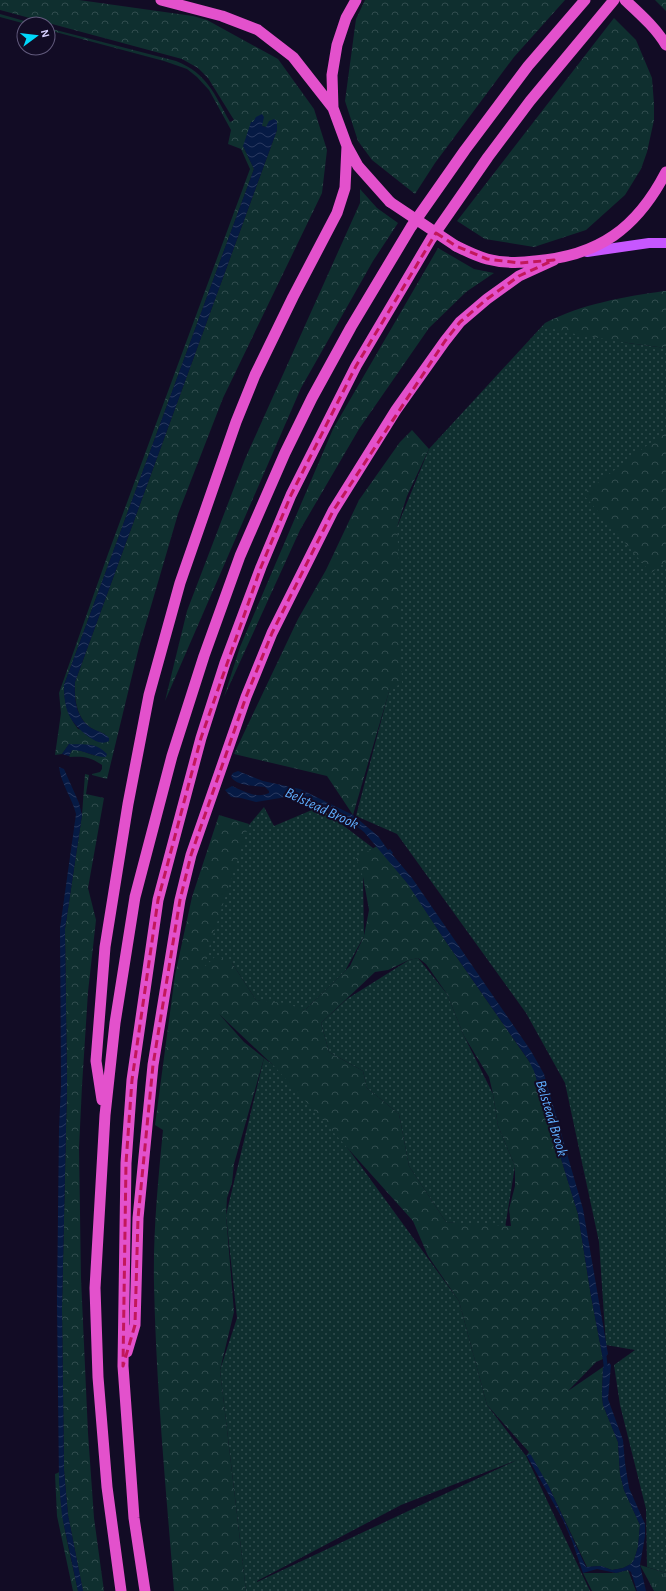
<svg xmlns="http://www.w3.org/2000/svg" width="666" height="1591" font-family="'Alegreya Sans',sans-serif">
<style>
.grass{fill:url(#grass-dots);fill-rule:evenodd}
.forest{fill:url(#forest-crowns);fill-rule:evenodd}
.park{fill:url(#park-tufts)}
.water{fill:url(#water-waves)}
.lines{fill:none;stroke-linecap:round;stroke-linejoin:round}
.stream{stroke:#061a44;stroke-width:4}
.primary{stroke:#c757ff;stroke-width:10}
.trunk{stroke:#e351cc;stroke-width:11}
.trunk-bridge{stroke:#e351cc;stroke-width:11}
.marked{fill:none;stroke:#c2185b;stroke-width:3;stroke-dasharray:8 5;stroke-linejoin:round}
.labels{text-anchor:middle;stroke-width:4;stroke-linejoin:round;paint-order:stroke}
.water-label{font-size:15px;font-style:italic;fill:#5eaeff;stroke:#120c25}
</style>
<defs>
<pattern id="grass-dots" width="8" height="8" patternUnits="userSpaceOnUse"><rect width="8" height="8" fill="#0f2f2f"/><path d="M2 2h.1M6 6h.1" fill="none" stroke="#314c4e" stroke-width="1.8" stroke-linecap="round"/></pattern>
<pattern id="forest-crowns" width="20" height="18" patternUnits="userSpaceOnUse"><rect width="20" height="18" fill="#0f2f2f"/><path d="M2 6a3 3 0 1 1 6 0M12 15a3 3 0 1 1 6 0" fill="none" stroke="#314c4e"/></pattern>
<pattern id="park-tufts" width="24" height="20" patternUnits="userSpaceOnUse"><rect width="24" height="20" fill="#0f2f2f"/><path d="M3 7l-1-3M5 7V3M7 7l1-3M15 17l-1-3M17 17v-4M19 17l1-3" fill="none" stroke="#314c4e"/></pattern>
<pattern id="water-waves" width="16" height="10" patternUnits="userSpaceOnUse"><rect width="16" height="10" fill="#061a44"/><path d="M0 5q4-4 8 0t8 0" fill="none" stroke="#2a3a60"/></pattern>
</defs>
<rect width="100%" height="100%" fill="#120c25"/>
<path class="grass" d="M545,323L628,343L666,348V1573L647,1567L646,1509L620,1405L614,1365L635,1350L606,1345L599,1242L565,1083L526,1013L397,834L356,816L390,687L397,527L429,449Z
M264,807L274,826L319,807L373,848L363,877L364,936L345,971L305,1010L256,1000L232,963L199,978L229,849Z
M418,958L447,994L464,1036L493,1094L498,1126L515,1166L505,1228L446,1222L409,1166L399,1114L367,1088L363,1071L329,1052L321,1023L347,999L409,960Z
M264,1058L300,1085L336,1132L459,1301L487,1405L526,1456L590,1591H246L220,1370L237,1318L226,1215ZM517,1460L257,1582V1581L401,1505Z"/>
<path class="forest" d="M0,0H79L193,16L207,20L278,59L314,109L327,150L322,193L223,398L178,514L139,647L107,779L92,775V774L100,772L102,769V765C91,757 82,756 70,757L69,756L72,750H79L98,757L69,744L62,754L55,755L61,713L59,693L108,554L250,169L241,149L228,144L231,130L209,90L197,77L187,69L164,61L48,30V28L176,61C208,74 214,94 230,122L234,120L208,78L198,68L182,59L0,10ZM277,121V130L75,682C74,707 79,728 106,734L78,729C67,715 64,702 64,685L254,169L243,146L262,126L266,127Z
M365,0H565L514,57L435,163L415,194L372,160L358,141L345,101L356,19Z
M655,0H666V11Z
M0,14L35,24H26L0,17Z
M614,18L636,40L652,78L654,104V120L647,152L641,169L625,195L586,230L534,247L485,239L457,221Z
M360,189L377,208L398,223L373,261L301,388L165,701L187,611L245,459L360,203Z
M438,248L474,269L494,273L466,292L429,328L359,429L300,530L224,697L240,647L333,429Z
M664,291H666V348L628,343L575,334L550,328L545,323C582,304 623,297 664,291Z
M412,430L429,449L407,496L397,527L400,577L399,613L402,684L390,688L353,815L327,776L234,754L298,619L326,570L359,500L400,442Z
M666,431V561L651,573L583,494Z
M85,774L89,775L86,794L104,798L88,888L96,920L88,992L82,1086L79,1148L81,1278L88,1433L94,1518L104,1591H83L68,1515L64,1470L62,1309L67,1085L65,929L82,815Z
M219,815L249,824L202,969L217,955L232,963L256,1000L285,1003L305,1010L350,966L364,936L369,910L363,877L356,858L377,846L409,885L440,933L533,1067L578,1214L591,1296L603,1359L596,1362L568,1391L603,1367L602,1395L603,1405L618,1442L620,1474L624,1490L640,1525L638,1547L634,1560L631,1564L623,1568L612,1570L601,1566L587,1567L549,1487L531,1456H526L529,1452L487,1405L459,1301L428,1256L413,1221L274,1066L219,1014L244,1042L264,1058L234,1164L232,1183L227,1198L226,1215L234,1312L220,1370L246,1591H174C166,1489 156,1386 154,1284C153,1232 158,1181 163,1130L155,1125L175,975L192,897ZM418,958L426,964L447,994L464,1036L489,1077L493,1094L498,1126L515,1166V1186L509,1209L511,1226L446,1222L409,1166L399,1114L367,1088L363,1071L329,1052L321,1023L375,972L388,970L409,960Z
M60,1472C58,1512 70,1552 78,1591H73L57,1516L55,1474Z
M628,1570L636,1591H592L583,1573H616Z"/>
<path class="park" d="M640,1565L666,1573V1591H654Z"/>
<path class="water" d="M262,114L264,117L262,126L266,127L269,121L274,119L277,121V130L75,682C74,700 76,719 93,729C99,732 105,733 109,738V741C102,745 95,741 89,737C69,722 64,710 64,685L254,169L243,146L251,122H253L256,117Z
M69,744C85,745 96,742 107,754L106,757C94,757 84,750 72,750L69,756L62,754Z
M59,767L64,769L79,803L82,815L65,929L67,1085L62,1309L64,1470L68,1515L83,1591H78L62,1516L59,1482L57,1301L59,1129L61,1085L60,928L76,814C72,798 61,784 59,767Z
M238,771L263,781L300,789L353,815L378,836L388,850L390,849L393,853L392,854L412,878L531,1051L544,1074L583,1209L608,1354L603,1359L591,1296L578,1214L534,1071L529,1061L442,936L407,883L364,832L350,821L299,798L286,797L256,802L241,798L231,797L225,790L232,786C244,791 256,799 269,793V791L265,787C256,786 234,786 231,776L233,773Z
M609,1363L611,1365L608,1399L623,1440L625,1463L629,1488L645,1524V1536L640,1565L646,1591H637L631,1572L628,1570L616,1573L597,1569L583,1573L572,1541L563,1520L527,1456L529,1454L531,1455L549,1487L586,1567L601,1566L612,1570L623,1568L631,1564L634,1560L638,1547L640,1525L624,1490L620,1474L618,1442L603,1405L602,1395L603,1367Z"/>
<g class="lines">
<path class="stream" d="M604,1352L606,1369"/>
<path class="primary" d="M587,252L649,243H666"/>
<path class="trunk" d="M161,0L222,16L258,30L293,57L333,108
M356,0L346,18L337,45L332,75L333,108L347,146L358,166L390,202
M625,0C640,14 656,28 666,45
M456,246C466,251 476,256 487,259C502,263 520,263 535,261C599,256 637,228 666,172
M102,1100L96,1061L105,947L128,804L149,695L180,583L236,422L255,375L293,297L337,213L345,188L347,146
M127,1352L135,1325L138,1218L153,1065L180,900L191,855L246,697L272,633L333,511L396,410L445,341L460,322L487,299L519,276L554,260
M121,1591L107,1487L98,1377L95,1288L105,1115L115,1023L135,897L172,756L204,656L240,556L285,453L312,398L351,327L411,227L465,150L528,66L585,0
M145,1591L134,1518L123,1366L126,1163L132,1080L158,900L201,738L225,663L261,567L291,495L356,366L431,239L488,157L530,101L614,0"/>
<path class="trunk-bridge" d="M390,202L456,246"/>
</g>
<path class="marked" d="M436,233L456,246L487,259L520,263L554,260L519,276L487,299L460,322L445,341L333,511L272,633L246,697L191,855L180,900L153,1065L138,1218L135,1325L123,1366L126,1163L132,1080L158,900L201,738L261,567L291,495L356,366Z"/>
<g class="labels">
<g class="water-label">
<text transform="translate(322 808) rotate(25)" y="5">Belstead Brook</text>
<text transform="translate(552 1118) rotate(73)" y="5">Belstead Brook</text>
</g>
</g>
<g transform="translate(36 36) rotate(75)"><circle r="19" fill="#120c25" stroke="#615a7c"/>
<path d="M0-3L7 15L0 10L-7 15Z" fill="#00d8fb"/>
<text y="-6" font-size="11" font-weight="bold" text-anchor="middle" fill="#d7d0ff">N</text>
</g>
</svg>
